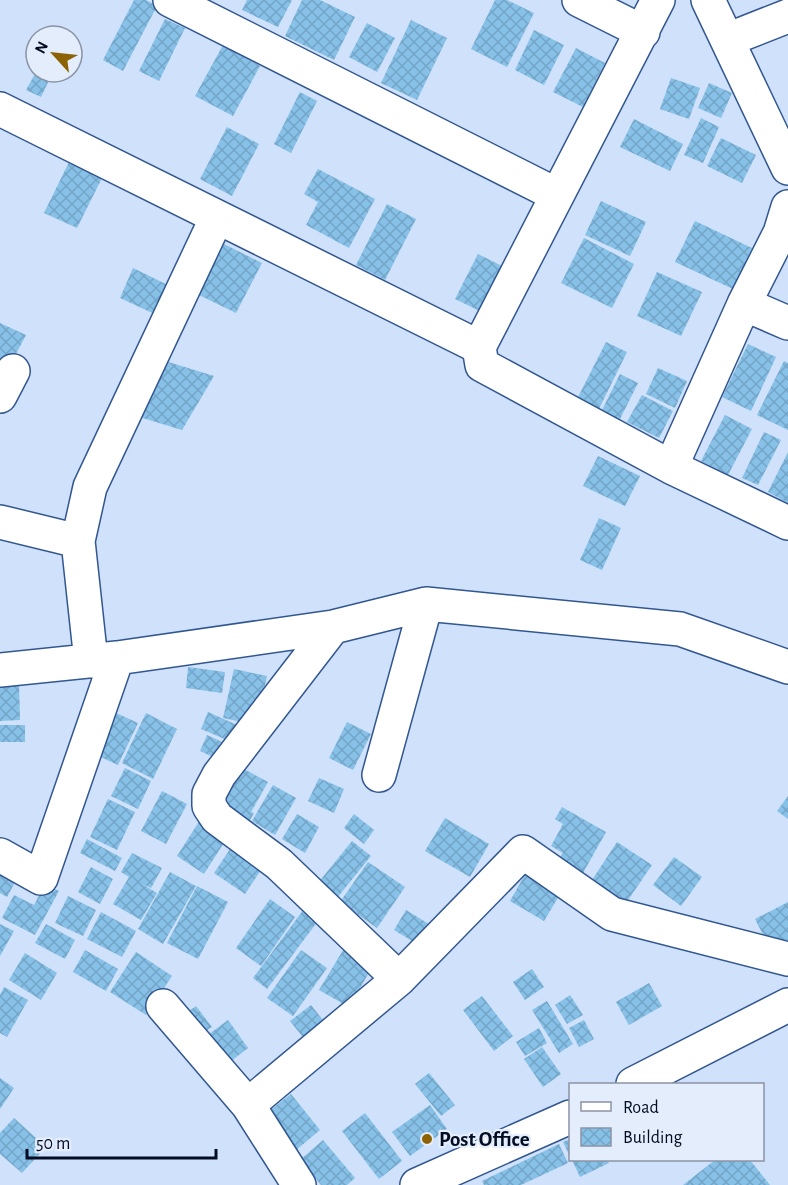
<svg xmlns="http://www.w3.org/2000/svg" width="788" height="1185" font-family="'Alegreya Sans',sans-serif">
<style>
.building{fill:url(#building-cross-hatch)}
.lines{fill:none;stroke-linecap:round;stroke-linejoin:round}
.minor-casing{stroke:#325790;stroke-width:36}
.minor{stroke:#fff;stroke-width:33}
.poi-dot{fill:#8c6204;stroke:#e4edfb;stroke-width:2}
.labels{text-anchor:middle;stroke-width:4.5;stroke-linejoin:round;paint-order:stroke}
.poi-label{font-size:21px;font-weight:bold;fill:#020d23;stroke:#e4edfb;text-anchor:start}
</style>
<defs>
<pattern id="building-cross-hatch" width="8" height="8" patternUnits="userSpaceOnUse" patternTransform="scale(1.5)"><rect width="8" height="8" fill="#87c1e8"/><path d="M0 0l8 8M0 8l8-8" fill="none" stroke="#73a5c7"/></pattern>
</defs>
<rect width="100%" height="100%" fill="#cfe1fb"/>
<path class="building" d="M134,0H146L157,6L123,71L103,60Z
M247,0H292L278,27L242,10Z
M302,0H320L355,17L334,60L285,36Z
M495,0H507L534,13L507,67L471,49Z
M165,19L185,28L159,81L139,71Z
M411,20L447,38L417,100L381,83Z
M367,23L395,38L377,72L349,57Z
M534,30L564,45L544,85L515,70Z
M223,45L260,66L233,116L195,96Z
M576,48L605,63L583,107L553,92Z
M36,72H53L41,97L26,90Z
M671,78L700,88L689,119L660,109Z
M709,83L732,93L721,118L698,108Z
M300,92L317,101L291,153L274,144Z
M701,118L719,127L703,163L684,155Z
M634,119L683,144L670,171L620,147Z
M227,127L259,144L232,196L200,179Z
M721,138L756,155L742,183L707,166Z
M71,158L104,174L77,228L44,213Z
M318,169L375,199L349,248L306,225L318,202L304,194Z
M601,201L646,222L630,256L585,235Z
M387,204L416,219L385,280L356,265Z
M695,221L752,248L733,289L675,262Z
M584,238L634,264L612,308L561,283Z
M224,244L262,263L236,313L199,295Z
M478,254L510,270L488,315L455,299Z
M133,268L176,289L163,318L120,298Z
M657,272L702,292L681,336L637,316Z
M0,323L26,335L9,367L0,368Z
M606,342L627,352L597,413L575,403Z
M748,344L776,357L751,411L722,397Z
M162,360L214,376L182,430L133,415Z
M784,361L788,363V430L757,415Z
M658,368L687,381L675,408L646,394Z
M620,374L638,383L618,423L600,414Z
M642,395L673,411L659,438L627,422Z
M725,415L752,429L728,475L701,461Z
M764,432L781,440L758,485L742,478Z
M788,452V503L768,492Z
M598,456L640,476L625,506L583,486Z
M599,518L621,528L602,570L580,560Z
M188,667L225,672L222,693L186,688Z
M234,669L267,676L256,725L223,718Z
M19,684L20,720L0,721V685Z
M114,712L138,723L118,765L94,754Z
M208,712L246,729L239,745L201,729Z
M146,713L177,729L153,779L122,763Z
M347,722L371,734L353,770L329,758Z
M0,725H25V742H0Z
M207,735L231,746L224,762L200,751Z
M125,768L151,781L138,809L111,796Z
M242,768L268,782L251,812L254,813L250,820L221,804Z
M319,778L344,789L334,813L308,801Z
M273,785L296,798L275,835L252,821Z
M162,791L187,804L166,844L141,831Z
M788,796V819L777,811Z
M108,799L135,812L117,850L90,837Z
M562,807L606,832L583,873L559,859L563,853L551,846L563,824L555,819Z
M297,814L319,827L305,853L282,839Z
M354,814L374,830L364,844L344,828Z
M445,818L489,844L470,877L425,851Z
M200,820L227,838L204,874L177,856Z
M87,839L122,858L115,871L80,853Z
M352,841L371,856L337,898L318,883Z
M617,842L652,865L626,903L592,880Z
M234,843L265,864L245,894L214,873Z
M132,853L162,868L151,888L142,884L157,893L141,920L113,904L129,877L121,872Z
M674,857L702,877L681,906L653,885Z
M368,862L405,887L377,928L340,902Z
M0,864L19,875L7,897L0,893Z
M530,866L565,886L544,921L510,901Z
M91,867L113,879L100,904L78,892Z
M170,872L196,886L163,944L138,929Z
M45,884L59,891L35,935L2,918L14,895L34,905Z
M197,886L228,902L198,959L167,943Z
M68,896L96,910L83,936L55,923Z
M270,899L295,917L261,966L236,948Z
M309,902L324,913L267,989L253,978Z
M788,902V940L771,950L755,919Z
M406,910L437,929L425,949L394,930Z
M101,912L136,931L122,957L87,939Z
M0,924L14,931L0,956Z
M46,924L75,940L65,959L35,943Z
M345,947L374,964L349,1007L319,990Z
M85,950L118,969L106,991L73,972Z
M301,950L327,968L293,1016L267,998Z
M136,952L172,976L146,1015L110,992Z
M25,953L57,973L41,1000L9,980Z
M532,969L544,987L525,1000L513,982Z
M649,983L662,1006L629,1025L616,1002Z
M4,987L28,1000L7,1037L0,1033V995Z
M570,995L583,1015L567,1024L555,1005Z
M482,996L513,1036L494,1051L463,1010Z
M547,1001L573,1044L559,1053L532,1010Z
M311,1005L326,1024L306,1041L290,1021Z
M196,1006L212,1027L197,1037L182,1016Z
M228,1020L248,1048L221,1069L201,1040Z
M584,1020L594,1039L579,1047L569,1028Z
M539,1028L547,1043L525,1056L516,1042Z
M542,1047L561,1074L543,1087L524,1059Z
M429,1073L455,1105L441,1116L415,1084Z
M0,1078L14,1088L0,1109Z
M291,1094L320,1130L295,1151L265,1114Z
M430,1105L447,1129L410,1156L392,1132Z
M365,1113L402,1161L379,1179L342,1131Z
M14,1118L46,1147L22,1173L0,1154V1133Z
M570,1139V1157L563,1142Z
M323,1140L355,1178L347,1185H321L300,1160Z
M559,1144L568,1163L521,1185H484L482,1181Z
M572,1160H607L609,1163L580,1177Z
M715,1160H750L770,1185H683Z"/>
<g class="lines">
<g class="minor-casing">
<path id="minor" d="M170,0L557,195
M579,0L643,32
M658,0L479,347L482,365L671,467L788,523
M708,0L788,168
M727,40L788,16
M0,109L479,347
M744,304L788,323
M0,396L13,371
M671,467L744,304L780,233L788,207
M0,522L78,541
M333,627L219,775L209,794V806L217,818L279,864L399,979
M91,661L78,541L90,487L217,217
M0,670L117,658L333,627L426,604L680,629L788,667
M379,775L426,604
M0,855L41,878L117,658
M163,1006L248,1105
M633,1084L788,1005
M299,1185L248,1105L399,979L523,852L612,914L788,959
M417,1185L570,1117"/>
</g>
<use href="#minor" class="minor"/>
</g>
<circle class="poi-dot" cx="427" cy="1139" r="6"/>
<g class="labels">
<g class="poi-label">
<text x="439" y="1146">Post Office</text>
</g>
</g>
<rect x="569" y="1083" width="195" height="78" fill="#e4edfb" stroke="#8a93a5" stroke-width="1.5"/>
<rect x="581" y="1102" width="30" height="9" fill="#ffffff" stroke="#8a93a5" stroke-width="1.5"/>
<text x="623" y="1113" font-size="18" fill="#020d23">Road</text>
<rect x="581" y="1128" width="30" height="18" fill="url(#building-cross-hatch)" stroke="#8a93a5" stroke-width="1.5"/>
<text x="623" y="1143" font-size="18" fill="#020d23">Building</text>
<g transform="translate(54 54) rotate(297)"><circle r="28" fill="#e4edfb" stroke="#8a93a5" stroke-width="1.5"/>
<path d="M0-4.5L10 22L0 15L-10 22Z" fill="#8c6204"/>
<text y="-9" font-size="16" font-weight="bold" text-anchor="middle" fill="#020d23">N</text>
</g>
<path d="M27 1149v9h189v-9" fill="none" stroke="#020d23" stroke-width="3"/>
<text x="36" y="1149" font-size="18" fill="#020d23" stroke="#e4edfb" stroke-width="4.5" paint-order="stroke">50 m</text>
</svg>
